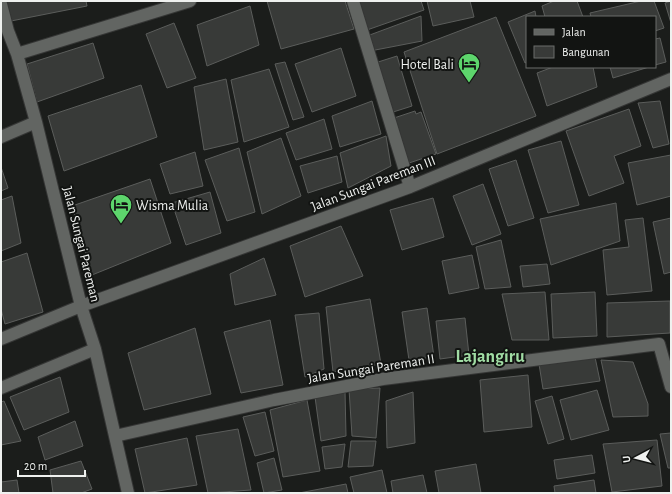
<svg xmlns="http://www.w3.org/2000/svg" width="672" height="494" font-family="'Alegreya Sans',sans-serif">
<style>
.building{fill:#383a38;stroke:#5b5d5b}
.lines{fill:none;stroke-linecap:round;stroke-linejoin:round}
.street-casing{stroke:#353635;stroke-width:14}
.street{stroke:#626562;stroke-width:12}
.labels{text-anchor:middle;stroke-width:4;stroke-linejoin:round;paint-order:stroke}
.poi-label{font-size:14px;fill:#eff1ef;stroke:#121412;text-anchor:end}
.street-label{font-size:14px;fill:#eff1ef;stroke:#121412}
.district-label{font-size:18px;font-weight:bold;fill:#a1dda4;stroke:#121412}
</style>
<rect width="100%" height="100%" fill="#1b1d1b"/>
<path class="building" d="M5,1H86L87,6L11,21Z
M267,1H345L354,29L281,49Z
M359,1H421L424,10L367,30Z
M427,1H470L474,17L433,26Z
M554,1H577L583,17H545L542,6Z
M641,1H654L664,28L655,31V17H591L590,13Z
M671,1V23L665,3Z
M250,6L259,45L207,66L197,25Z
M535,11L536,17H527V62L525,63L508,22Z
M421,16L422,41L370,51L367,36Z
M496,17L536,116L437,154L404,52Z
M174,23L196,78L167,88L146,34Z
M660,38L666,62L655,65V39Z
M93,43L104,78L37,102L27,64Z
M341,48L356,96L312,112L295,64Z
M397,56L412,106L390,113L375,63Z
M285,62L304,117L293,120L275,64Z
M553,67H593L597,87L547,106L537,73Z
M610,67H649L613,78Z
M269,69L289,127L244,142L231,80Z
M226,79L238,142L204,150L194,87Z
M141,85L157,137L64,171L48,116Z
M372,101L381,134L340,147L332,116Z
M660,101L669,144L653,148L638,103Z
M629,109L641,146L614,156L624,183L589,196L566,131Z
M415,111L416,114L421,112L436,154L406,164L391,119Z
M324,119L332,149L296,160L286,133Z
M386,136L391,166L348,188L340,153Z
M281,138L301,196L262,214L247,152Z
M561,141L579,205L548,213L528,150Z
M239,148L255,212L227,221L205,160Z
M195,152L203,186L170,194L160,164Z
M671,155V196L637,205L628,163Z
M337,156L342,182L308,193L300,166Z
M516,160L534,218L508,226L489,169Z
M1,167L8,188L1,191Z
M150,179L171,243L92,275L72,206Z
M483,184L501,234L472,245L453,196Z
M210,192L221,233L186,245L172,203Z
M12,196L21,243L1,251V200Z
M433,198L444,237L402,250L390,210Z
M616,203L620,241L551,265L540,219Z
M643,218L652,291L607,295L603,250L629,247L625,220Z
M671,218V272L664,274L653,222Z
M341,226L363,276L305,297L290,246Z
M501,240L511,287L485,289L476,247Z
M27,253L43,312L5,324L1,309V262Z
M472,255L479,288L449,294L442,261Z
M264,258L276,295L235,305L230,274Z
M547,264L550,284L523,287L520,266Z
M545,292L549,340H512L502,294Z
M595,292L597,336L553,338L551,294Z
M370,299L381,364L333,372L326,307Z
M670,301V333L607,337V303Z
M427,308L434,357L409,360L402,312Z
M319,313L324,369L305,377L295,315Z
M465,318L469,355L440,359L436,321Z
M270,320L283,385L241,393L224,332Z
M195,328L211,394L144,410L128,353Z
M595,357L600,381L543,389L539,364Z
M601,360L633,362L648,404V416L613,417Z
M528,375L532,427L484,432L480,380Z
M60,377L69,412L24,430L10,397Z
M380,388L376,438L352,436L349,389Z
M597,390L609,430L571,440L560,400Z
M345,391L346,436L321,441L315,397Z
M413,392L415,443L387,448L386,401Z
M552,396L564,439L548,444L535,401Z
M307,400L320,471L283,477L270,410Z
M4,401L21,441L1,445V402Z
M265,412L274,451L255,456L243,417Z
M75,421L83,446L45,460L38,437Z
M238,429L251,490L208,493L196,436Z
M671,433V468H668L660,434Z
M187,438L197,485L145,493L135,449Z
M657,440L662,486L612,492L603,444Z
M351,441H376L373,466L348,467Z
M345,444L342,467L325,469L322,447Z
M592,455L595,473L557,479L554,460Z
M274,458L282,490L264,493L257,463Z
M81,461L92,489L81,493H53L50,470Z
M476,464L481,493H439L435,471Z
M382,470L387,493H354L350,477Z
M423,475L427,493H393L391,481Z
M17,480L19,493H1V482Z
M594,480L596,493H555L554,486Z
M346,484L348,493H299Z"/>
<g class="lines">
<g class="street-casing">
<path id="street" d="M353,1L410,187
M1,4L8,31L17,54L36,122L81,306L95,349L128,493
M17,54L190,1
M1,137L36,122
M1,339L81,306L410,187L671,79
M1,388L95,349
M115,436L274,400L383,379L659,344L671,387"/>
</g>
<use href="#street" class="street"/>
</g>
<defs>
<g id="hotel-pin" transform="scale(1.15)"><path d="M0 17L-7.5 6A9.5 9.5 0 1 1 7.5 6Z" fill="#5dd56c" stroke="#121412"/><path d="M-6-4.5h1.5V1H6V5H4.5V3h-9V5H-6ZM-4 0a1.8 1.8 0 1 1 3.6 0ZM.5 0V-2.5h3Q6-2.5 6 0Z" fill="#111"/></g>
</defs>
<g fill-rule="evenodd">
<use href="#hotel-pin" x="469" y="64"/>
<use href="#hotel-pin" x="121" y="205"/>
</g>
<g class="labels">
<g class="poi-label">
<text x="454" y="69">Hotel Bali</text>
<text x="136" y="210" text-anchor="start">Wisma Mulia</text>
</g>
<g class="street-label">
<text transform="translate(373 183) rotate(-21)" y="5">Jalan Sungai Pareman III</text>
<text transform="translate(82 244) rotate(76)" y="5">Jalan Sungai Pareman</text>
<text transform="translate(371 368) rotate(-9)" y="5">Jalan Sungai Pareman II</text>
</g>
<g class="district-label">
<text x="490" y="362">Lajangiru</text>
</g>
</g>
<rect width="672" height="494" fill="none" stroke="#eff1ef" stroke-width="4"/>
<rect x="526" y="16" width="130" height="52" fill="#121412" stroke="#6a6c6a"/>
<rect x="534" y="29" width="20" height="6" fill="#626562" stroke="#6a6c6a"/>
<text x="562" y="36" font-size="12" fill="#eff1ef">Jalan</text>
<rect x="534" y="46" width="20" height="12" fill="#383a38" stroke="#6a6c6a"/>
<text x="562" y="56" font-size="12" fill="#eff1ef">Bangunan</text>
<g transform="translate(636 458) rotate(263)" stroke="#121412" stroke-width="3" paint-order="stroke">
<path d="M0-3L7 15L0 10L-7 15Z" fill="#eff1ef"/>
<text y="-6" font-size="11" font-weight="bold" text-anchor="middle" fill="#eff1ef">U</text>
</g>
<path d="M18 470v6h67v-6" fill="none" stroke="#eff1ef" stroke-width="2"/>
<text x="24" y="470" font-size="12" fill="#eff1ef" stroke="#121412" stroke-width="3" paint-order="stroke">20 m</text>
</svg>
